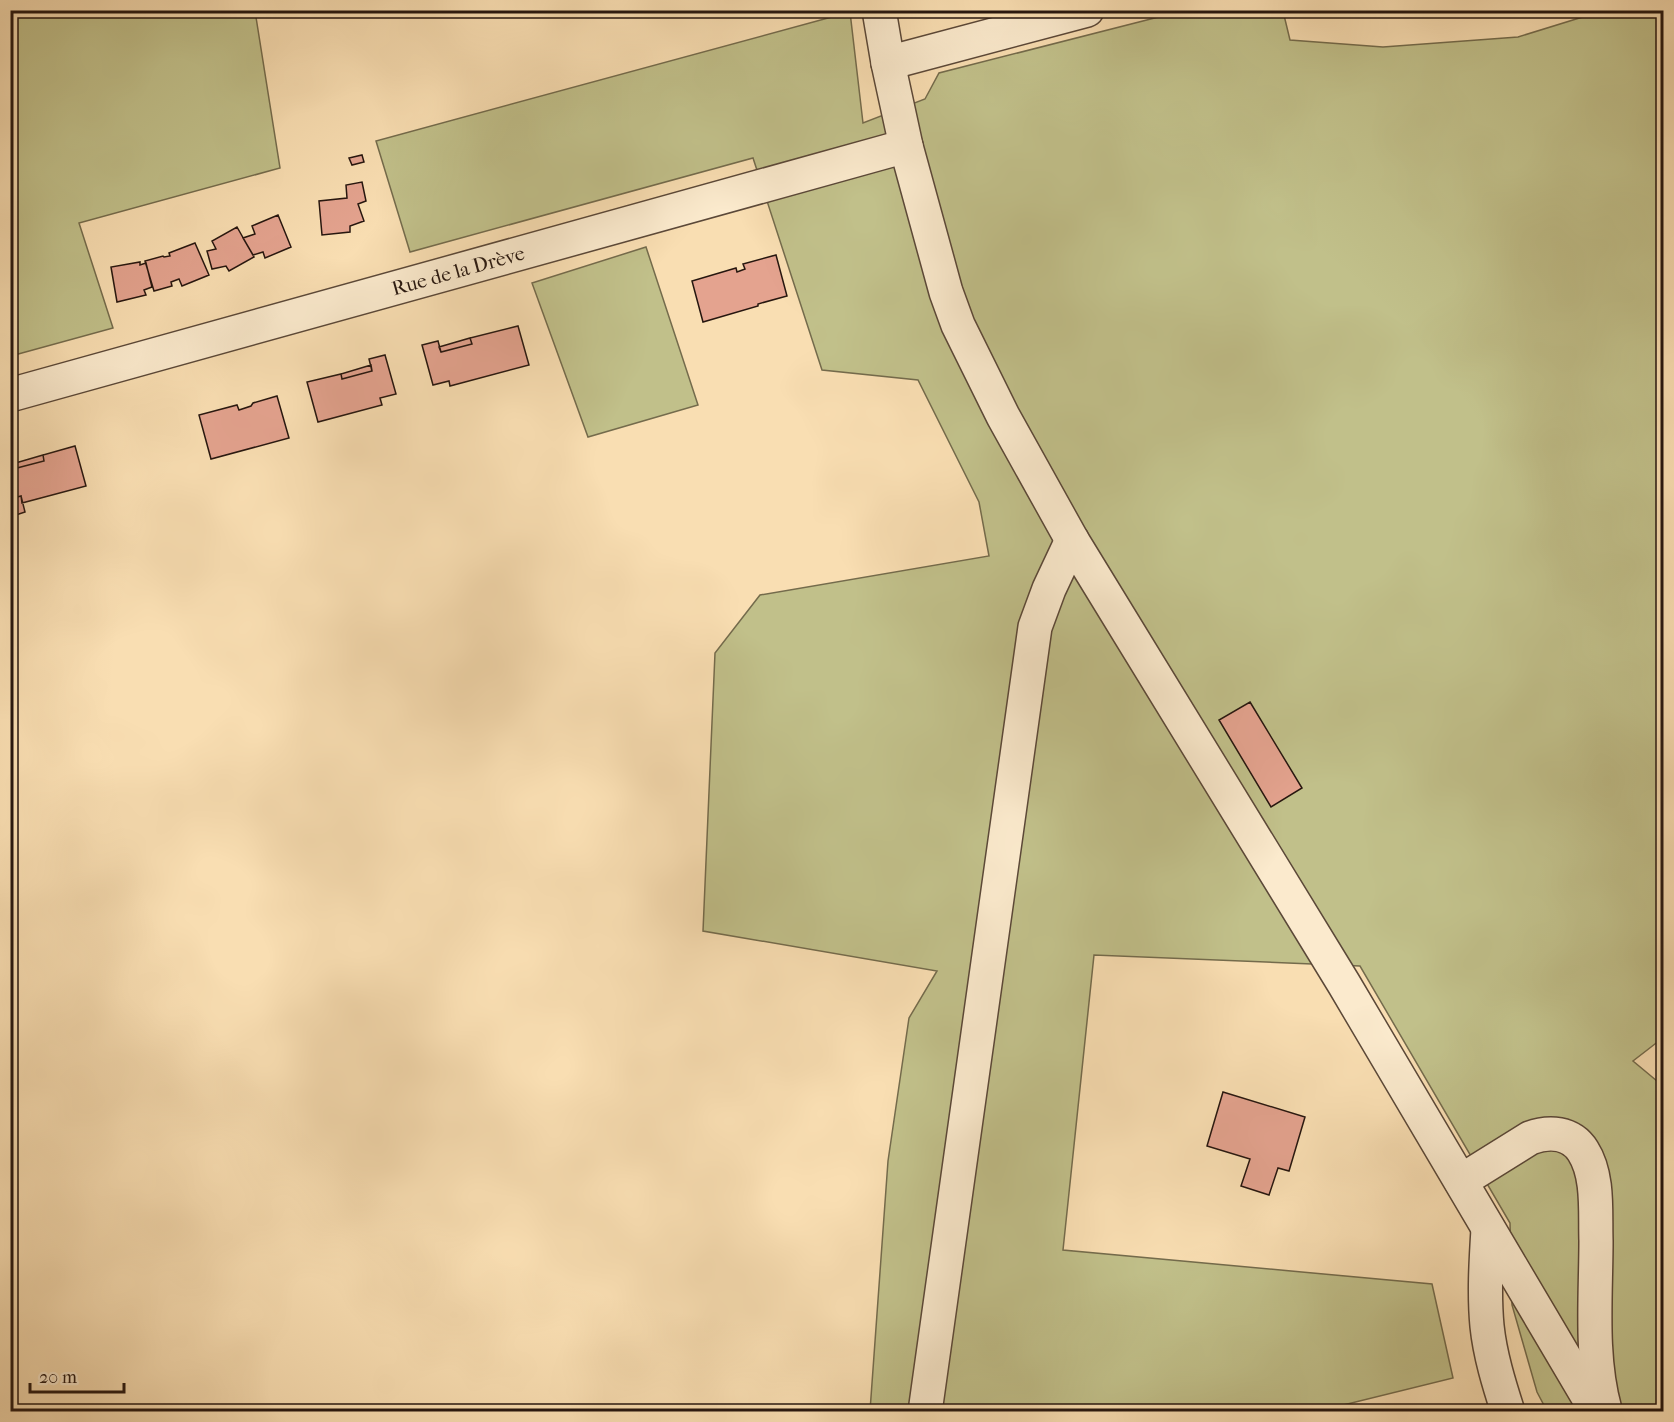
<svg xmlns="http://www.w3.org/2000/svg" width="1674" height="1422" font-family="'IM FELL French Canon',serif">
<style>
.green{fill:#c1c08a;stroke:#746b4c;stroke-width:1.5}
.building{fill:#e4a38f;stroke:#26160f;stroke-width:1.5}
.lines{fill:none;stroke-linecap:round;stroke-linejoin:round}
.minor-casing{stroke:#5b4838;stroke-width:36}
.minor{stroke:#fbeacd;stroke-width:33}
.labels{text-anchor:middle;stroke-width:6;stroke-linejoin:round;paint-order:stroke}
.street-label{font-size:20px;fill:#26160f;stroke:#fbeacd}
</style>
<rect width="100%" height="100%" fill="#f9deb2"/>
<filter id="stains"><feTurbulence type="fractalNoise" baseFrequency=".00333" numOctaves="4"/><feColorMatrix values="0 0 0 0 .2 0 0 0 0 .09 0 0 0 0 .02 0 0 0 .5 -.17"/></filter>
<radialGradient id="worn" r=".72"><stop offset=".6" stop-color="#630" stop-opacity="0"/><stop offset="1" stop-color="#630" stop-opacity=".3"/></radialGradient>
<path class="green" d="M10,11H255L280,168L79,223L113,328L11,356Z
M1182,11H1283L1290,40L1383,47L1518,37L1602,11H1663L1664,1037L1633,1061L1663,1086V1411H1547L1537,1392L1512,1305L1510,1223L1360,966L1094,955L1063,1250L1432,1284L1453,1378L1315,1412L870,1411L888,1161L909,1018L937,971L703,931L715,653L760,595L989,556L979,502L918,380L822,370L753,158L410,252L376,141L850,12L863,123L925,99L939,73Z
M646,247L698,405L588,437L532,283Z"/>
<path class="building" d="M362,155L364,162L352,165L349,158Z
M362,182L366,201L358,204L364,221L350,226V232L322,235L319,201L347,198L346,185Z
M278,215L291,247L265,258L263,252L253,255L243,238L255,234L252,226Z
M237,227L254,257L229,271L226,266L212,269L207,251L216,249L212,241Z
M195,243L209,275L182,286L179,279L171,282L172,286L154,291L145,261L163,256L164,257L170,256L169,253Z
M776,255L787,296L758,304V306L703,322L692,281L736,268L737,272L745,269L743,264Z
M140,262V265L146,263L152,287L144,290L146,295L117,302L111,267Z
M518,326L529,365L450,386L449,381L433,385L422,345L438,341L441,352L472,344L470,338Z
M470,338L472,344L441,352L439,347Z
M385,355L396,394L380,398L382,405L318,422L307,382L341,374L342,379L372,371L369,359Z
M371,365L372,371L342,379L341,374Z
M277,396L289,438L211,459L199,415L237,405L239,410L251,406L253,403Z
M75,446L86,486L22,503L21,496L10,499V459L13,469L44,461L43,455Z
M43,455L44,461L13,469L12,464Z
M21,496L25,512L10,517V499Z
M1250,702L1302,788L1271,807L1219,720Z
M1223,1092L1305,1117L1289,1171L1278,1168L1269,1195L1241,1186L1250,1159L1207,1146Z"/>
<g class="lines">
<g class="minor-casing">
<g id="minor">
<path d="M879,10L888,63L906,146L946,292L958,325L1003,416L1072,540L1344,984L1597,1412"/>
<path d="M888,63L1087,10"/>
<path id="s1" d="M10,395L906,146"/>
<path d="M1461,1181L1530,1138C1549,1131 1571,1132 1583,1151C1599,1176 1595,1212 1596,1241C1596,1296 1590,1356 1605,1410"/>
<path d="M1488,1229C1486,1261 1484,1294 1487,1326C1490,1355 1499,1384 1508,1412"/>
<path d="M925,1412L1035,627L1049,589L1072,540"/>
</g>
</g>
<use href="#minor" class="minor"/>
</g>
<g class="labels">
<g class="street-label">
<text dy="7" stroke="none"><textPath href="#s1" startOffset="465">Rue de la Drève</textPath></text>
</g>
</g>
<rect width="1674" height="1422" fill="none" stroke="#f9deb2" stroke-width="36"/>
<rect x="12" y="12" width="1650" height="1398" fill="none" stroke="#26160f" stroke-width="3"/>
<rect x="18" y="18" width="1638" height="1386" fill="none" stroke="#26160f" stroke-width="1.5"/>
<path d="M30 1383v9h94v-9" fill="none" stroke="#26160f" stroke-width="3"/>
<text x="39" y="1383" font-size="18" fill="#26160f" stroke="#fbeacd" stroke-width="4.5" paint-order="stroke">20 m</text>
<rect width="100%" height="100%" filter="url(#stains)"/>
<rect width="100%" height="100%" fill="url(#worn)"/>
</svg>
